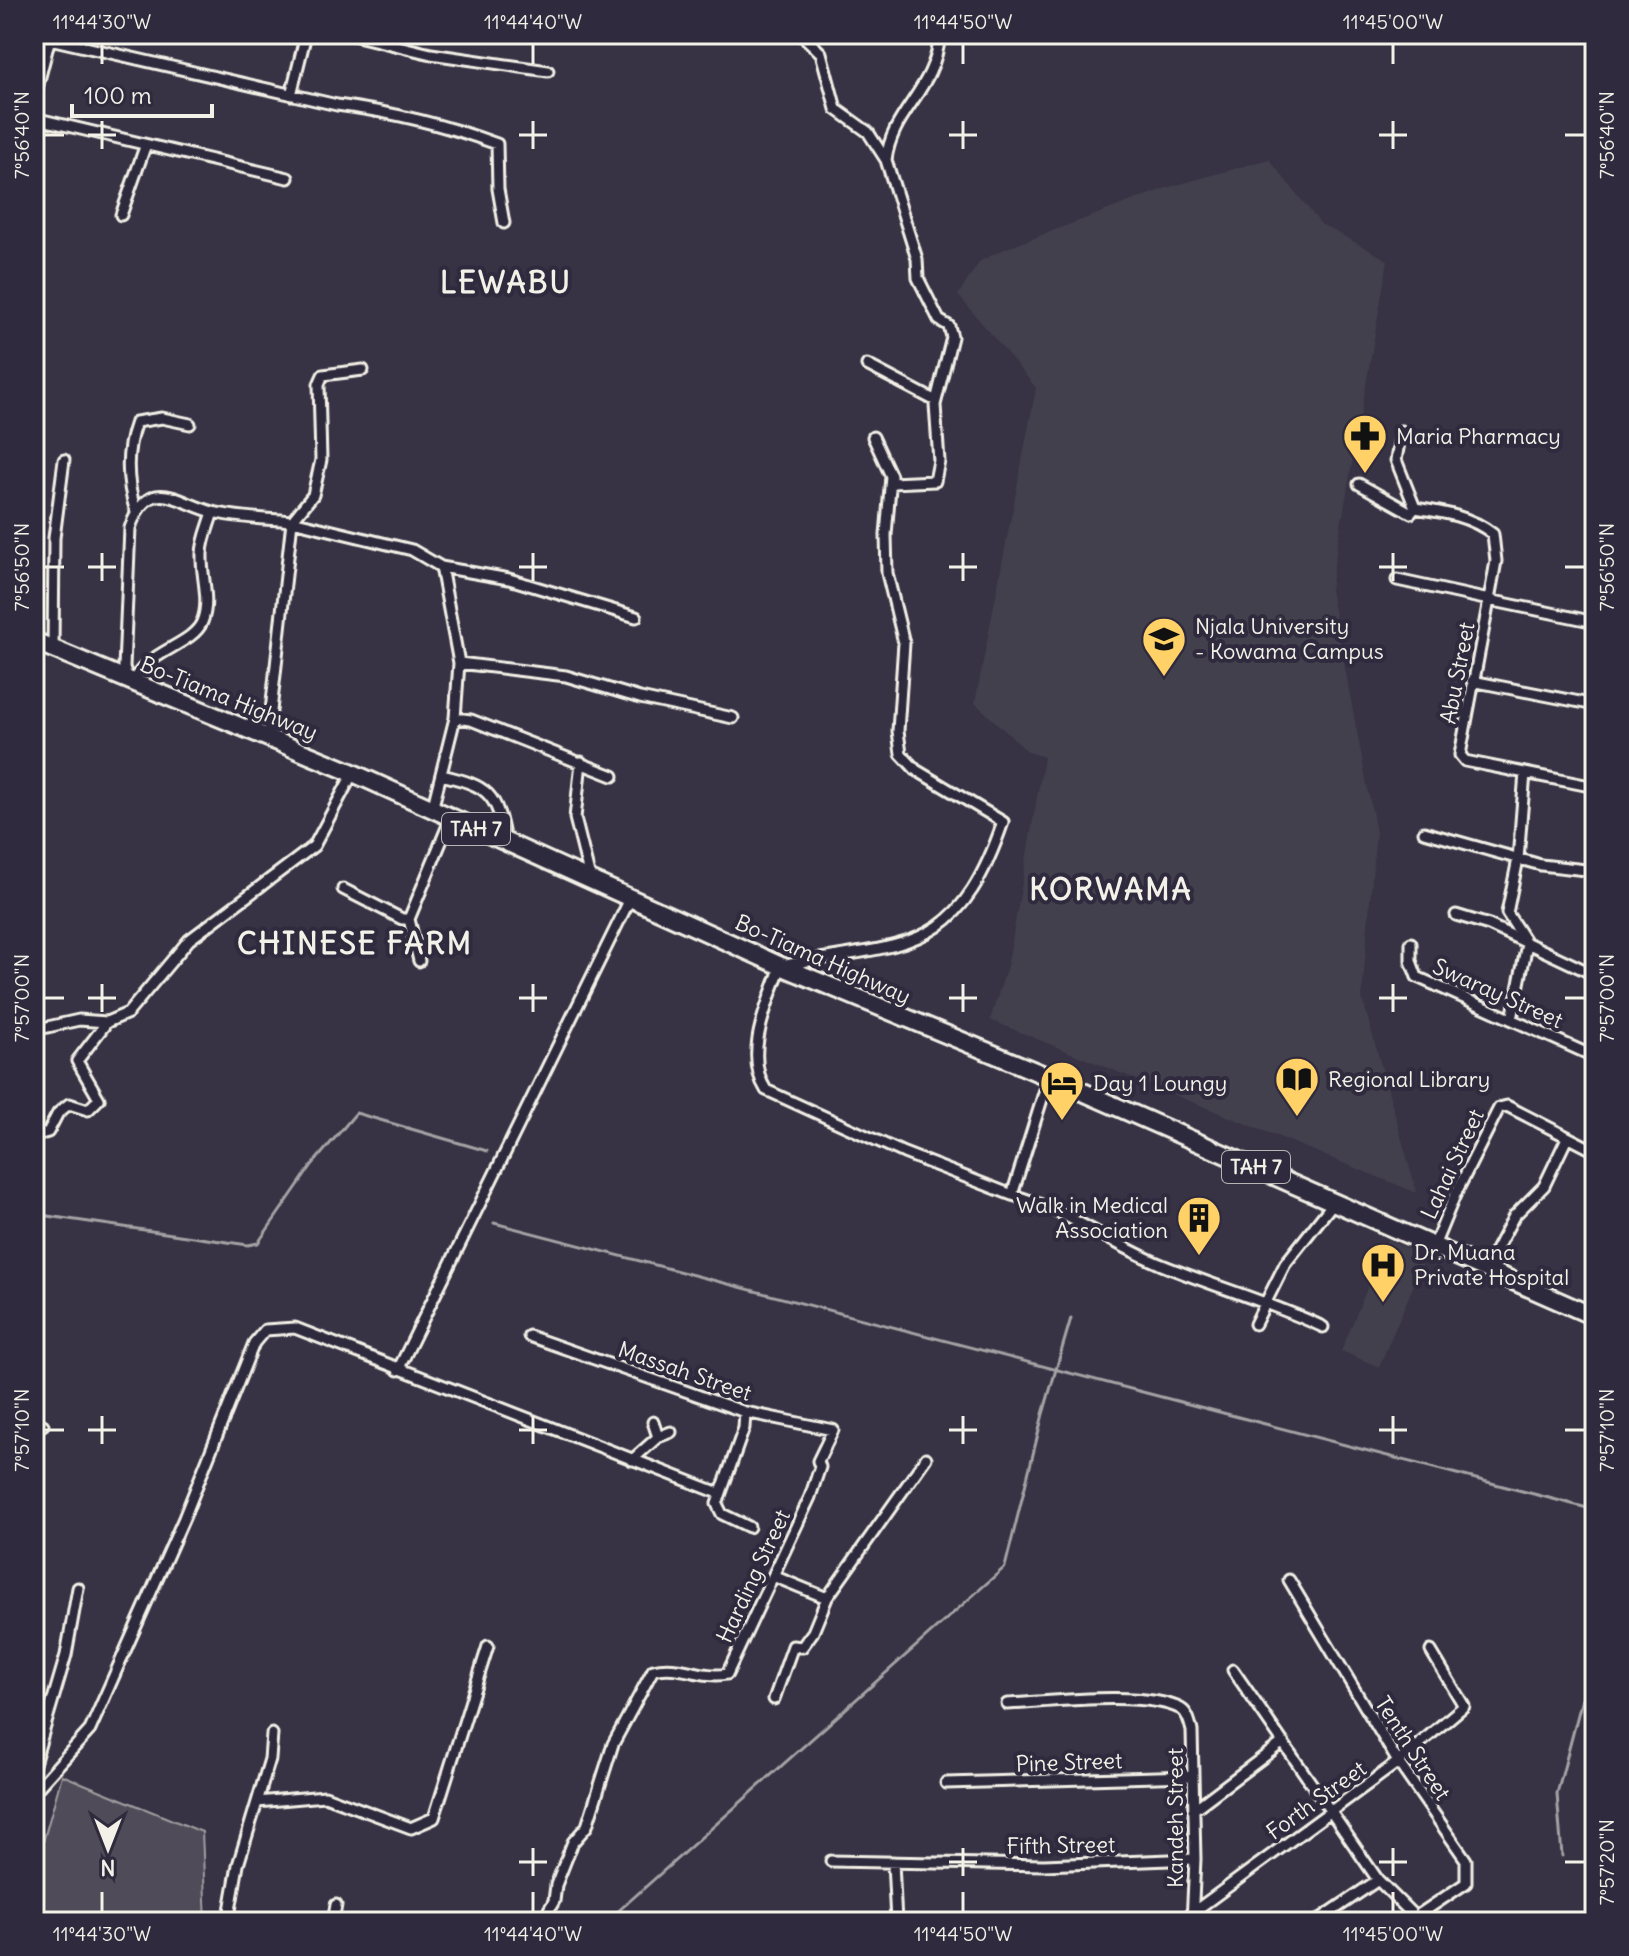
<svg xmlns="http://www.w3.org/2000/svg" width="1629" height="1956" font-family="Delius,sans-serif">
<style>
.built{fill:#433f4e}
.green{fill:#504b59;stroke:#a29ea0;stroke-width:2}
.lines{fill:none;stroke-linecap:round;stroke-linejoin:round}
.stream{stroke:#a6a2a4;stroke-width:3}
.minor-casing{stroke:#f4f1e8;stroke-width:15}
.trunk-casing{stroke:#f4f1e8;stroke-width:22}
.minor{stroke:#2f2a3d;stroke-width:9}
.trunk{stroke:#2f2a3d;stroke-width:16}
.ticks{fill:none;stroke:#f4f1e8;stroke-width:3}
.labels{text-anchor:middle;stroke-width:8;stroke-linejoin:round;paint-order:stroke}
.shield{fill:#2f2a3d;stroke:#b9b5b5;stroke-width:2}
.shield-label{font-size:20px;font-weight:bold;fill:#f4f1e8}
.poi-label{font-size:22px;fill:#f4f1e8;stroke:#2f2a3d;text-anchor:start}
.street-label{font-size:22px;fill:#f4f1e8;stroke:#2f2a3d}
.district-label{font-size:30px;font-weight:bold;letter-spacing:2px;fill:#f4f1e8;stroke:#2f2a3d}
.neatline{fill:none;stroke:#f4f1e8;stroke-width:3}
.ticks-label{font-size:20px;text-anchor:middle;fill:#f4f1e8}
</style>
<rect width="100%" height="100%" fill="#373244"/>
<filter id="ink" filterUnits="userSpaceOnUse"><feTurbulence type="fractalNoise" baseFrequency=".0125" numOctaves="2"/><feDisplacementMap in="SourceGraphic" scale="16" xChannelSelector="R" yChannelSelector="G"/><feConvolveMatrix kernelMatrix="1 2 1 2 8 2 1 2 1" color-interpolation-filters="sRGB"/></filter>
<g filter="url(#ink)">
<path class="built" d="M1269,159L1321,224L1388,260L1330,589L1376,832L1362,997L1417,1193L990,1020L1008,963L1044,757L1028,752L975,703L1036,388L958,295L980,261L1002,250L1166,188Z
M1387,1240L1426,1256L1379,1367L1341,1351Z"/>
<path class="green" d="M62,1775L202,1832L206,1922H34V1874Z"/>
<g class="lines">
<path class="stream" d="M34,1214L248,1245L258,1243L312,1165L356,1113L487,1151
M494,1223L1595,1510
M1562,1856L1557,1794L1595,1650
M606,1922L1005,1567L1043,1414L1071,1318"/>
<g class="minor-casing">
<path id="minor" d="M349,34L431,54L548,71
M801,34L821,53L836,109L868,132L886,160L917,259L918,278L939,320L949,326L952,337L935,405L939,461L935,481L891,483
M50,39L337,105C392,112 445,125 497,144L498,189L504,223
M291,95L306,34
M34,100L51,34
M34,118L288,178
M886,160C892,110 935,92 940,34
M121,215L145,147
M867,365L936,401
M363,370L323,375L319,384L321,460L313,495L292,521L412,550L441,567
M1401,431L1396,460L1415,508
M873,437L891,476L886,535L887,573L904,643L898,731L901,754L916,770L1003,822C956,960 903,941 781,966C768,1003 743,1054 766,1090L904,1153L1012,1195
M1359,484L1411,513L1415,508C1442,512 1471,516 1493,534L1496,561L1489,600L1595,622
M136,512C126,481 125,452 136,422L162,418L190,424
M1397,580L1489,600L1460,755L1465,761L1595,787
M53,650L54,538L64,460
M459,663L566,676L640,698L733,718
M128,680L124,667L130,528C150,470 181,506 217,513C241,518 267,519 292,521L268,738
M1472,681L1595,705
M134,683C143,652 192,646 202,622C211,600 201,577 202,554C202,541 209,526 213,512
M455,718L471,720L613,776
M581,762L575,818L590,878
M441,775C489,786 497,793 505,842
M432,810L455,718L459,663L441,567L509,579L636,617
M1424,832L1541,865L1595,871
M343,889L402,919H409L451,818
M1456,915L1489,925L1595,975
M409,919L419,961
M1411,943V961L1417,977L1595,1057
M1512,1019L1527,944L1507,913L1518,859L1525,773
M34,1030L79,1020L107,1022L128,1013L189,940L314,846L353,773
M1049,1077L1012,1195C1065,1209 1111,1244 1162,1265C1216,1287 1270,1302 1323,1327
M34,1136L48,1132L58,1113L69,1104L88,1110L99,1099L77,1061L107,1022
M1434,1246L1455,1195L1499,1108L1507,1106L1595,1151
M1486,1269L1514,1216L1544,1186L1567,1138
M1255,1324L1285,1264L1334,1202
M529,1336L745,1412L833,1430L818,1461L820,1467L810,1497L727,1674C701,1679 679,1663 653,1670L613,1744L587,1826L573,1842L556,1885L554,1901L542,1922
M398,1370L631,897
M745,1412L744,1428L717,1504L722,1514L749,1527
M653,1422L658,1437
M34,1429L43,1425
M632,1460L658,1437L671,1432
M773,1576L827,1598
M1289,1580L1398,1762L1466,1860V1883L1414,1918
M1233,1670L1378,1880L1420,1922
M774,1699L793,1646L802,1647L813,1632L827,1598L926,1458
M1007,1704C1048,1702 1147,1690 1181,1709C1188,1713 1190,1723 1192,1731L1195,1859L1192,1922
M34,1764L66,1655L78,1588
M946,1783L1192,1776
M34,1792L90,1730L184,1518L254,1343L265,1330L295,1328L719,1493
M257,1802L325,1796L411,1828L434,1818L488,1646
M1193,1810L1282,1743
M831,1861L1044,1865L1195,1859
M893,1862L896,1922
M1192,1913L1398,1762L1464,1706L1431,1651
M228,1922L238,1865L270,1759L272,1734
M333,1922L336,1905
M1316,1922L1378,1880"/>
</g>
<g class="trunk-casing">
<path id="trunk" d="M34,641L353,773L781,966L1049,1077L1595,1317"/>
</g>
<use href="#minor" class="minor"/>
<use href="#trunk" class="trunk"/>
</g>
</g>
<path class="ticks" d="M102,44V64M533,44V64M963,44V64M1393,44V64M102,121V149M533,121V149M963,121V149M1393,121V149M44,135H64M88,135H116M519,135H547M949,135H977M1379,135H1407M1565,135H1585M102,553V581M533,553V581M963,553V581M1393,553V581M44,567H64M88,567H116M519,567H547M949,567H977M1379,567H1407M1565,567H1585M102,984V1012M533,984V1012M963,984V1012M1393,984V1012M44,998H64M88,998H116M519,998H547M949,998H977M1379,998H1407M1565,998H1585M102,1416V1444M533,1416V1444M963,1416V1444M1393,1416V1444M44,1430H64M88,1430H116M519,1430H547M949,1430H977M1379,1430H1407M1565,1430H1585M533,1848V1876M963,1848V1876M1393,1848V1876M519,1862H547M949,1862H977M1379,1862H1407M1565,1862H1585M102,1892V1912M533,1892V1912M963,1892V1912M1393,1892V1912"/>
<defs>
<g id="pharmacy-pin" transform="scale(2.3)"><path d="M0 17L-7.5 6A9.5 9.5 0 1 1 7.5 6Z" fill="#ffd166" stroke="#2f2a3d"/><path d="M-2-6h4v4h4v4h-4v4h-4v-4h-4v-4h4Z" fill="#111"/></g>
<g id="university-pin" transform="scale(2.3)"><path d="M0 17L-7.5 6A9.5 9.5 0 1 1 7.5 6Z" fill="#ffd166" stroke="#2f2a3d"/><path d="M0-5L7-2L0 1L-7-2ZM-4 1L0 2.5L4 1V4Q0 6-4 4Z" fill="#111"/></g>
<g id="library-pin" transform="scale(2.3)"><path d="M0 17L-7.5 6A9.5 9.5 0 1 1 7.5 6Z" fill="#ffd166" stroke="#2f2a3d"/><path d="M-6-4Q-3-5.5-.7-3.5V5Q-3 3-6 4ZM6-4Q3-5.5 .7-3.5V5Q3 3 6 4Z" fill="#111"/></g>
<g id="hotel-pin" transform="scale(2.3)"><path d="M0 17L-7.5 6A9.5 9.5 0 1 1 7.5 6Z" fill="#ffd166" stroke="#2f2a3d"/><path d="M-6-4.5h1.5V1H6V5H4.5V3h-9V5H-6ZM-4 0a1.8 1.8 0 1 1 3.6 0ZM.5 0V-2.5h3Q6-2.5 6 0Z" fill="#111"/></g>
<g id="building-pin" transform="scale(2.3)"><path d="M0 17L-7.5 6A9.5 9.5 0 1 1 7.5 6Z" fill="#ffd166" stroke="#2f2a3d"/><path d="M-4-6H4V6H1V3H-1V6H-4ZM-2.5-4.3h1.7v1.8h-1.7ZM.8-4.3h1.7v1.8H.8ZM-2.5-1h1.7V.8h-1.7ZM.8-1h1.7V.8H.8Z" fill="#111"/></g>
<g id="hospital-pin" transform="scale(2.3)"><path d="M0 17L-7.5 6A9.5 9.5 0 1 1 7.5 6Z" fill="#ffd166" stroke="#2f2a3d"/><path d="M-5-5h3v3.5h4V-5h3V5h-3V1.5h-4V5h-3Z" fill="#111"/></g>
</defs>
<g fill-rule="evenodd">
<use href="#pharmacy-pin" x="1365" y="436"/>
<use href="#university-pin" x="1164" y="639"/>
<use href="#library-pin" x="1297" y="1079"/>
<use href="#hotel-pin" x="1062" y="1083"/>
<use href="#building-pin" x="1199" y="1218"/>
<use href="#hospital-pin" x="1383" y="1265"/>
</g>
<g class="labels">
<g class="shield">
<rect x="442" y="813" width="68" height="32" rx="6"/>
<rect x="1222" y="1151" width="68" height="32" rx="6"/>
</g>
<g class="shield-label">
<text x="476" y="836">TAH 7</text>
<text x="1256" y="1174">TAH 7</text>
</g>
<g class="poi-label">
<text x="1396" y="444">Maria Pharmacy</text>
<text x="1195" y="634">Njala University<tspan x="1195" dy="25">- Kowama Campus</tspan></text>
<text x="1328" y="1087">Regional Library</text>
<text x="1093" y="1091">Day 1 Loungy</text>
<text x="1168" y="1213" text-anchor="end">Walk in Medical<tspan x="1168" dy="25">Association</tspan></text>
<text x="1414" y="1260">Dr. Muana<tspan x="1414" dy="25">Private Hospital</tspan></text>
</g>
<g class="street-label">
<text transform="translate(1457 673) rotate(-79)" y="8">Abu Street</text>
<text transform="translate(229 698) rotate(22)" y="8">Bo-Tiama Highway</text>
<text transform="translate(823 959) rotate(24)" y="8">Bo-Tiama Highway</text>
<text transform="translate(1498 993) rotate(24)" y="8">Swaray Street</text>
<text transform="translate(1452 1164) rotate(-65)" y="8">Lahai Street</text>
<text transform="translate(685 1371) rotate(19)" y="8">Massah Street</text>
<text transform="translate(753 1576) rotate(-65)" y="8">Harding Street</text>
<text transform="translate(1413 1748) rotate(57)" y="8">Tenth Street</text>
<text transform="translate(1069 1762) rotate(-2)" y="8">Pine Street</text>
<text transform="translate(1316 1800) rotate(-36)" y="8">Forth Street</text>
<text transform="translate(1175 1818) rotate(-90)" y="8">Kandeh Street</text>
<text transform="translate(1061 1845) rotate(-1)" y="8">Fifth Street</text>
</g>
<g class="district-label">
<text x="506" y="293">LEWABU</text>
<text x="1111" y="900">KORWAMA</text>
<text x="355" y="954">CHINESE FARM</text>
</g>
</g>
<rect width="1629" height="1956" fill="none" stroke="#2f2a3d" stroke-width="88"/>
<g transform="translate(108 1848) rotate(180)" stroke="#2f2a3d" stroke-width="6" paint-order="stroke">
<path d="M0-6L14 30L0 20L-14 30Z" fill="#f4f1e8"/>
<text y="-12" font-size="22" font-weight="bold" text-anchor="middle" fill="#f4f1e8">N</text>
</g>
<path d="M72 104v12h140v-12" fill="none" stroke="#f4f1e8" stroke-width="4"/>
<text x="84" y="104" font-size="24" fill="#f4f1e8" stroke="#2f2a3d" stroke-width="6" paint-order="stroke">100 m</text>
<rect x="44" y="44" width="1541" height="1868" class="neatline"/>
<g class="ticks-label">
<text x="102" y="29">11°44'30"W</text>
<text x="533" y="29">11°44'40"W</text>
<text x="963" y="29">11°44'50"W</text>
<text x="1393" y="29">11°45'00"W</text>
<text transform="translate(1607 135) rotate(-90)" y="7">7°56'40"N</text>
<text transform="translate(22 135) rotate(-90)" y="7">7°56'40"N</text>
<text transform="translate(1607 567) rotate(-90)" y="7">7°56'50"N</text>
<text transform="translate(22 567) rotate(-90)" y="7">7°56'50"N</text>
<text transform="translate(1607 998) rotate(-90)" y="7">7°57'00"N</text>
<text transform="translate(22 998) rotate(-90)" y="7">7°57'00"N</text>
<text transform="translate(1607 1430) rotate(-90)" y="7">7°57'10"N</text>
<text transform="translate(22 1430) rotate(-90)" y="7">7°57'10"N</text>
<text transform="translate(1607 1862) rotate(-90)" y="7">7°57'20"N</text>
<text x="102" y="1941">11°44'30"W</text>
<text x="533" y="1941">11°44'40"W</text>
<text x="963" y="1941">11°44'50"W</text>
<text x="1393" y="1941">11°45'00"W</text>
</g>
</svg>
